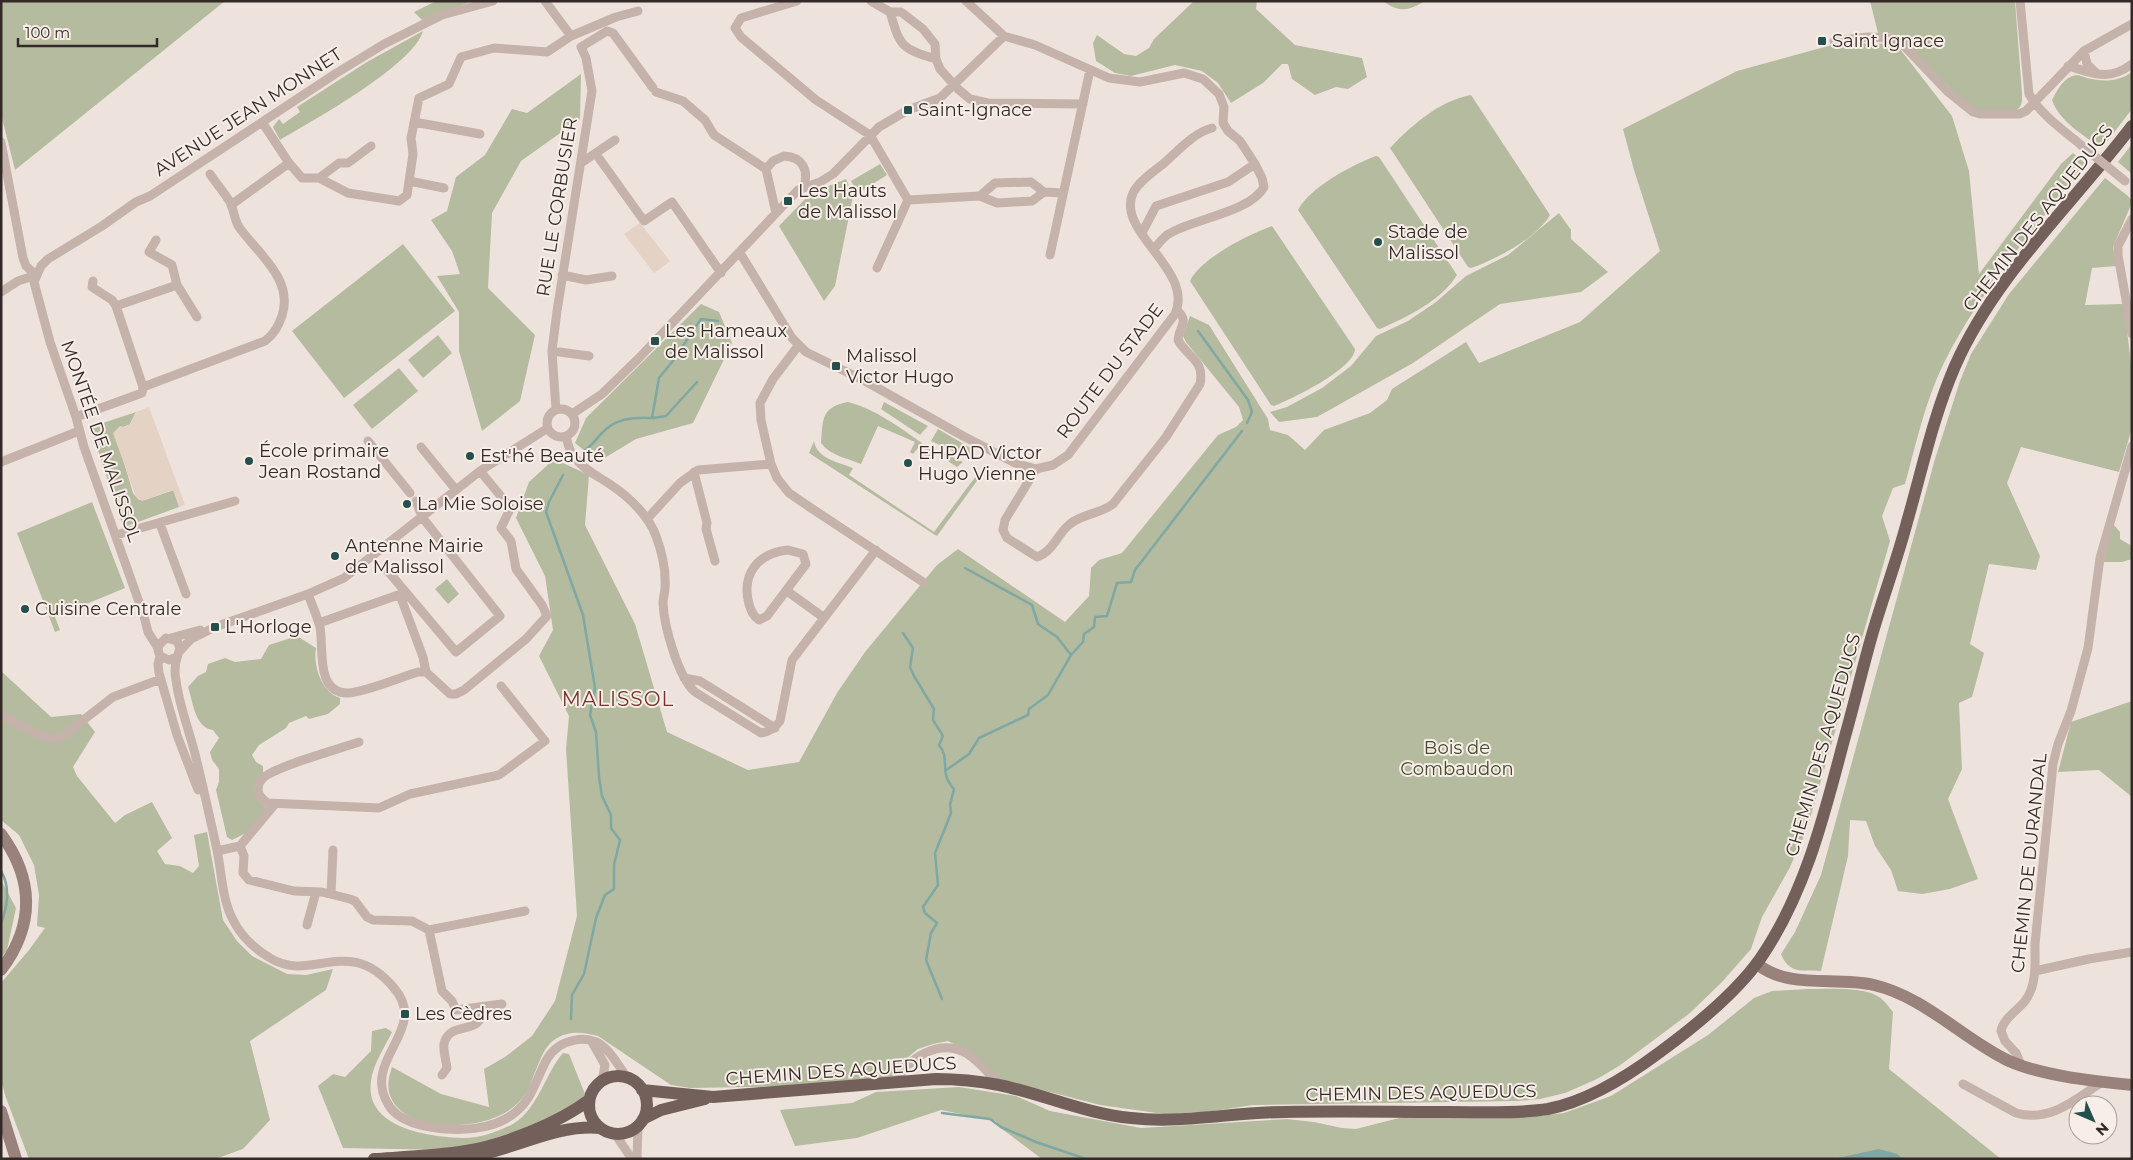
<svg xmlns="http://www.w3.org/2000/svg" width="2133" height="1160" font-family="Montserrat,sans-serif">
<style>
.green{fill:#b5bb9e}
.plaza{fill:#e4d2c5}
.water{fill:#7fa7a4}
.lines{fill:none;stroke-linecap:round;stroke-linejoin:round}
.stream{stroke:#7fa7a4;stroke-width:2.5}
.street{stroke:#c5b2aa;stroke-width:9}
.secondary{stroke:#98827b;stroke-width:12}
.primary{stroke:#73605b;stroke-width:12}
.street-bridge{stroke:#c5b2aa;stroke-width:9}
.poi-dot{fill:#234f4c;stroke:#f7eee8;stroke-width:2}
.labels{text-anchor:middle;stroke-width:4;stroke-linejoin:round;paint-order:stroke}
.poi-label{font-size:18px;fill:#332a28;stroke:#f7eee8;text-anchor:start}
.street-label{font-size:18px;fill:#332a28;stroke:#f7eee8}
.park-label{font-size:18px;fill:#474e2f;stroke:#f7eee8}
.quarter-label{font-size:20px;letter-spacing:1px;fill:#77332c;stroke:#f7eee8}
</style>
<rect width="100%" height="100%" fill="#eee3dc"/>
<path class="green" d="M1,1H225L15,170L1,114Z
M436,1H473L422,20L414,12Z
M1194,1H1257L1256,9L1295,45L1362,58L1367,77L1348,89L1336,87L1315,95L1292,79L1288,64H1282L1263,83L1231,103L1218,83L1202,71L1175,65L1131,76L1115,73L1096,61L1093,43L1097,35L1124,54L1136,56L1149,48L1154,39Z
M1383,1H1425C1408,11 1400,13 1383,1Z
M1870,1H2015L2022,93C2022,100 2023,107 2015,111H1982L1969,107L1899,37L1890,33H1878Z
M423,31C414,65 312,121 280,140L273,127L279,119L283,124L300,112L297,107L367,62Z
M1839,43L1896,44L1952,116L1969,171L1979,274L2061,164L2073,153L2086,164C2036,227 1979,291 1943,365C1925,402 1916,444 1905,484L1893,488L1882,516L1890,541L1807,829L1789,869L1762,917L1751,949L1722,982L1690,1013L1619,1066L1597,1079L1565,1093L1540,1099L1517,1101L1253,1105L1207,1112L1164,1114L1100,1105L996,1078L960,1047L948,1041L933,1044L918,1049L907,1058L890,1080L808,1086L690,1088L671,1085L598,1036C583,1032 568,1030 554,1040C544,1047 540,1061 535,1072C532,1079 530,1087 526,1093C509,1120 474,1126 444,1125C428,1125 407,1119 396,1106C386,1093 387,1082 392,1067L441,1094L489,1107L484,1069L505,1057L532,1036L555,1001L577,916L566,749L569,716L539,656L553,630L545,576L516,518L529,482L554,459L589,475L585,525L635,624L667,732L748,770L799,762L837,693L865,652L937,565L958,549L1065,622L1089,596L1091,568L1099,560L1122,553L1218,435L1236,427L1243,420L1239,407L1186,342L1183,336L1190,316L1209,325L1268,419L1270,430L1288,435L1305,450L1324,430L1370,413L1387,400L1392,389L1466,342L1479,363L1580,322L1660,251L1634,170L1623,129L1737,71Z
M2132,72V109L2102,148C2084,136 2059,121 2052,100C2057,90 2064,77 2076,75C2079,75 2084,77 2087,78C2103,82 2118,82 2132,72Z
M581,74L580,119L521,161L492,213L488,288L535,335L520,401L482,431L459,351V312L437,276L460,274L452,251L431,220L447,211L456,177L485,155L512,109L527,113Z
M1471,95L1550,215C1537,238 1495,260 1471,268L1468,267L1390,148C1412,125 1439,101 1471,95Z
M2132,144V174L2118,162Z
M1376,156L1379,157L1457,275C1441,301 1407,317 1380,329L1377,328L1298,210C1310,187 1352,165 1376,156Z
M880,164L887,175L858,193L851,181Z
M2105,178L2128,196L2131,200V205L2113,247L2116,266L2092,268L2085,305L2124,304L2132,373V428L2119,472L2021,447L2007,483L2040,556L2036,570L1989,564L1970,644L1984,653L1972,697L1959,703L1962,769L1948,799L1978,879L1950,889L1922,894L1898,891L1891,870L1875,846L1866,821L1850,820L1848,856L1821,971C1802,970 1789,974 1781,954L1795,932L1821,875L1935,459L1960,381L1971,354L2009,294Z
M846,179L853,196L835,286L824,301L779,226L811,193Z
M1559,213L1571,230V239L1608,272L1581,292L1500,304L1413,363L1317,417L1279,422L1270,412L1287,407L1322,388L1351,366L1376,336L1408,321L1436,302L1466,276L1508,255Z
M1272,226L1355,349C1354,369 1292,399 1274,406L1271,405L1190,281C1200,259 1249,234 1272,226Z
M403,244L455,311L344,398L292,331Z
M701,304L719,312L732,343L693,423L636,439L598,462L575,443L586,418Z
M438,335L452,353L423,378L408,360Z
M399,368L418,391L372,429L353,405Z
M848,402C875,409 899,427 922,443L913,454L910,452L915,442L878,426L861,464C847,458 831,456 821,443C823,419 821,407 848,402Z
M884,402L928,426L920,435L881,409Z
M136,412L130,424L115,431L133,493L139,500H145L174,490L179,507L127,526L122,523L91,429L94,426Z
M938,429L974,450L968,458L931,441Z
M814,441C817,459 838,462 853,468L849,475L934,532L979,472L982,474L937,536L935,535L809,453Z
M928,446L963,462L957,467L934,452L927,461L924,459V451Z
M92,502L125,588L55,617L60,630L55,632L17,533Z
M2113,524L2120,532V539L2132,546V559L2122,562H2103Z
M447,579L459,594L448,604L435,589Z
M297,636L316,648C313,667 322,692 340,698V704L328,714L309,719L306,716L289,723L286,728L259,745L252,755L256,762L263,766V776L258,800L267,808L246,833L232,840L227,837L216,790L219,782V769L212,760L210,752L219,738L213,730C195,728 193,702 188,687L198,676L206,672L208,664L225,658L235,662L261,659L269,645Z
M1,671L51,717L81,714L95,732L73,767L77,776L115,823L125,815L152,802L172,838L157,851L165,864L180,866L193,873L199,866L194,835L207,832L223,920L237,941L252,956L287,974L306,975L333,969L326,990L250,1041L270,1120L243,1149L215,1159H29L5,1095L1,1079V983L29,950L45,928L37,926L39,895L34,865L19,835L1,820Z
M2132,701V797L2099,770L2058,772L2071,722Z
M1,880L16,908L7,950L1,958Z
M1807,989C1825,989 1864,986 1879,997C1884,1000 1889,1007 1893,1012L1889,1069L2001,1159H1042L998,1126L996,1121L941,1110L857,1138L795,1146L780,1110L852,1103L876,1092L959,1087L1016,1096L1050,1111L1141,1128L1287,1119L1314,1122L1342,1128L1356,1129L1407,1116H1540L1564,1113L1611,1096L1708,1035L1754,998L1772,991Z
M386,1028L392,1032C385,1047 373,1064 371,1081C364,1128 429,1137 462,1138C478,1139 499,1131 513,1124C538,1109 545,1074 563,1053L569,1054L585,1094L580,1104L517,1131L475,1145L448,1150L343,1148L318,1086L333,1074L345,1077L371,1051L372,1031Z"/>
<path class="plaza" d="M640,223L670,261L654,273L624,234Z
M149,407L185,505L179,507L173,490L142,501L136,497L113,433L120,426L125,427L130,424L136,412Z"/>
<path class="water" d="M1879,1149L1897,1154L1903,1159H1833Z"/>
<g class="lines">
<path class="stream" d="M1198,331L1248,400L1252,412L1247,423
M653,418L666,416L697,382
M583,452C591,447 595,440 602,433C615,418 635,417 652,418L659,378L672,362L701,319L718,321
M563,475L549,502L546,512L583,615L595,688L590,715L596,732L599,777L602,796L611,815V828L620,840L614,865V889L605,895L596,918L584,974L572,995L571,1019
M965,568L1032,605L1038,624L1057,637L1071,655
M903,633L913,648L910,667L914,676L934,709L933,720L943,736L939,745C951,759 938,772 954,789L950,805L951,813L935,853L938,885L923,907L925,913L937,923L931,933L926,960L942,999
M945,771L969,754L979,738L1028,715L1029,709L1048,695L1071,655L1083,642L1084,634L1094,627L1095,617L1107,616L1117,583L1131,582L1135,570L1242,431
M1,871C11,888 7,907 1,924
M942,1113L990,1119L1001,1127L1036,1142L1086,1159"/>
<path class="street" d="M545,1L571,36
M797,1L741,18L735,28L741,37L816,100L870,135L908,200L980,196L997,203L1032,201L1044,192
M871,1L890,12H901L923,29L935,44L936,59L940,69L958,89L970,99L988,103L1083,104
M966,1L1004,36L1035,45L1109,78L1140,82L1184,73L1203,79L1219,94L1224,107L1223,123L1228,131L1240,141L1255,164L1262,178L1264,187C1250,213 1190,219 1167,235C1162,239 1158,244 1154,249
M2020,1L2029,94C2041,115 2063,130 2081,145
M890,12C900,46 901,49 936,59
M1834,41L1868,37L1890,38L1904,46L1947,91L1973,112L1980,114H2019L2026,111L2084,51L2132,24
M2084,51L2087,64L2096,73
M2068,66C2093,73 2108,82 2132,64
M656,92L683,101L705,120L714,135L766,169
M262,122L289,163L302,178H319L348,193L399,201L407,195L413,154L411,138L419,98L449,84L461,57L494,48L547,52L571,36L616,17L638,11
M414,122L480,134
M1,142L23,258L26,266L36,275
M596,154L644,221L672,202L721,273
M581,163L615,140
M319,178L339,163H348L371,146
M409,181L444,188
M980,196L995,183L1031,182L1044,192L1062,193
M231,205L289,163
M776,213L766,169L773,161L784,156C802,157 809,169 804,187
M2132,219L2118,246V255L2132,334
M1142,233L1156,206L1228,182L1255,164
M156,240L149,252L172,265L177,285L197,317
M740,253L792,338L806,352L865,381L963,436L1015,463L1036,469L1053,465L1068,455L1175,314C1195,270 1115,232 1133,193C1138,182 1153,172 1163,164C1178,151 1193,133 1212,128
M1050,255L1090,70
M877,268L908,200
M562,275L586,280L612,276
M93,281L92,287L112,300L116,306L143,387
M1,292L18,281L36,275
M116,306L177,285
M798,346L773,379L760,403L761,420L771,464L777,478L789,493L808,506L923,582
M552,351L589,356
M547 423a14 14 0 1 1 28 0a14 14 0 1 1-28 0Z
M556,410L552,351L557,311L592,91L586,58L581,47L607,31L613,33L653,88
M572,414L602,394L639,358L798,190L820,182L833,174L879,127L908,110L940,98L1004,36
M76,417L142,393L143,387L265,341C274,334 278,327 282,316C294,279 258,254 239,227C234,219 234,210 230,202C224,192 216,183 210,174
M566,436C568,444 569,451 574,457C584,470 598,476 611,485C628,496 649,516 656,536C662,552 666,571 665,588C665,593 663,598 663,603C664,626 678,677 695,692L761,733C770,732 775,728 780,721L792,660L876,550
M368,441L410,493
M421,447L456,490
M1,462L79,431
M1036,469L1005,520L1003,530L1007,538L1037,557C1053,552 1057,534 1070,524C1082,514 1100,514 1113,504L1166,437L1200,384C1205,360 1188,358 1178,340C1179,325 1190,323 1177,310
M694,472L707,523L706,529L715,561
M647,519L680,483L698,470L771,464
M160,524L186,594
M116,535L235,501
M788,550L803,554L806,564L767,616L759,620C753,616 751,611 749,604C741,574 758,553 788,550Z
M387,570L456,652L500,616L422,517L416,501
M787,591L823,617
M308,594C312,605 317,616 320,627C324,648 315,693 348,693C363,693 401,677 418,672H426L450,694H456L464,690L526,639L547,616L542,605L516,569L511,541L501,528L510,509L509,506L480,471
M319,623L398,595L401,598L423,657L426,672
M171,638L200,630
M158,648L148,632L144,616L84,447L76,417L50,342L34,282L41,266L48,259L102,226L136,202L150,196L335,74L384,44L442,15L493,1
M179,652L191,639L215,627L308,594L344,578L480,471L548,428
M178,654C175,663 174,671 176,680C179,705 189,730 195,754C203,786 210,818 217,850C222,874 222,899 233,920C241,936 255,949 270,958C312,984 348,933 394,988C430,1030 361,1059 388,1104C395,1117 411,1123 425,1126C455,1132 496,1132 519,1109C533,1096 538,1075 547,1059C559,1039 589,1032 606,1049C614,1057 620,1068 627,1077
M160,656L169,660L177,657L180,648L177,641L166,638L159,645L158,650L160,656L158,664L159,673L177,735L198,790
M684,678L700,681L775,728
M1,715C18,723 40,739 59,739L113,697L161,679
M359,742C339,749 276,766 263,778C254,787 258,797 268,803L379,808L410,794L499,775L545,741L501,686
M240,846L244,856L243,873L249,880L294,891L322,892L350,899L355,901L367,917L373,920L412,921L429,930L442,991L452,1001L456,1010L502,1004
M217,851L240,846L275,804
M331,894L333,850
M307,925L316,892
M429,930L525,911
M2035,971L2089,959L2132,952
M592,1042L605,1065L602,1081
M2021,1065L2016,1053L2005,1041L2001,1031C2003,1019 2017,1011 2025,1001C2037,985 2035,963 2035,944L2053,764L2058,744L2071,711L2088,648L2100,558L2132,446
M442,1075L447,1068C446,1060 443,1051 444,1044C449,1019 483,1038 483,1007
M896,1083C907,1058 939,1038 966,1053C979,1061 989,1074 1000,1085
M1963,1084L2016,1113C2050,1123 2076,1099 2102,1082
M615,1134L632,1159
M637,1159L638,1125"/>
<path class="secondary" d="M1,834C34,879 35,925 1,970
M1757,964C1790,990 1834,976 1874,985C1925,997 1963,1039 2009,1061C2043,1076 2094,1081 2132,1085
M1,1111L16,1159"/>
<path class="primary" d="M589 1105a29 29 0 1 1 58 0a29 29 0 1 1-58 0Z
M642,1090L713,1097L936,1079C957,1079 978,1081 999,1085C1043,1094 1086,1114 1131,1118C1182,1124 1233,1112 1285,1112C1339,1111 1394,1112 1448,1112C1481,1112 1516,1114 1548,1109C1589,1101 1628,1076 1660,1052C1694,1027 1736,993 1760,959C1805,894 1824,816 1844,740C1854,705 1862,670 1872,635C1883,597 1897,560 1907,522C1922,470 1933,417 1955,366C1995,275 2072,205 2132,126
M643,1119L661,1110L705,1099
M467,1157C513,1151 554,1124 600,1128
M374,1159C405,1157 436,1156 466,1151C503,1145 559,1123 589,1100"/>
<path class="street-bridge" d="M2081,145L2125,181"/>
</g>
<g class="poi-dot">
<rect x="1817" y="36" width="10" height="10" rx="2.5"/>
<rect x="903" y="105" width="10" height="10" rx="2.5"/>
<rect x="783" y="196" width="10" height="10" rx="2.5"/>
<circle cx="1378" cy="242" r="5"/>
<rect x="650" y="336" width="10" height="10" rx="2.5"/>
<rect x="831" y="361" width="10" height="10" rx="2.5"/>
<circle cx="470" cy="456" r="5"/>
<circle cx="249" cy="461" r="5"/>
<circle cx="908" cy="463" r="5"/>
<circle cx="407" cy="504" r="5"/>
<circle cx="335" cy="556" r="5"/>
<circle cx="25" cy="609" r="5"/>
<rect x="210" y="622" width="10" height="10" rx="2.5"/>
<rect x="400" y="1009" width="10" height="10" rx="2.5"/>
</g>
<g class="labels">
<g class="poi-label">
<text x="1832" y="47">Saint Ignace</text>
<text x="918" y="116">Saint-Ignace</text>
<text x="798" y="197">Les Hauts<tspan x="798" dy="21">de Malissol</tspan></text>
<text x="1388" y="238">Stade de<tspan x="1388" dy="21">Malissol</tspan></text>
<text x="665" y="337">Les Hameaux<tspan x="665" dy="21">de Malissol</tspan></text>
<text x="846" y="362">Malissol<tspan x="846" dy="21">Victor Hugo</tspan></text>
<text x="259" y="457">École primaire<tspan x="259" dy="21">Jean Rostand</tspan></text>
<text x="918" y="459">EHPAD Victor<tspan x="918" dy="21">Hugo Vienne</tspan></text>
<text x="480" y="462">Est'hé Beauté</text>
<text x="417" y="510">La Mie Soloise</text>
<text x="345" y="552">Antenne Mairie<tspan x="345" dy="21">de Malissol</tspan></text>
<text x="35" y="615">Cuisine Centrale</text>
<text x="225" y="633">L'Horloge</text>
<text x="415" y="1020">Les Cèdres</text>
</g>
<g class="street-label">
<text transform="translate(248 112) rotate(-33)" y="6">AVENUE JEAN MONNET</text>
<text transform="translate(557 207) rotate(-81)" y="6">RUE LE CORBUSIER</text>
<text transform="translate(2038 218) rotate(-52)" y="6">CHEMIN DES AQUEDUCS</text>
<text transform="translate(1110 371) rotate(-53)" y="6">ROUTE DU STADE</text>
<text transform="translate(101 441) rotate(71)" y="6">MONTÉE DE MALISSOL</text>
<text transform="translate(1823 745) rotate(-74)" y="6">CHEMIN DES AQUEDUCS</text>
<text transform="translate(2029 863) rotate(-84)" y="6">CHEMIN DE DURANDAL</text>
<text transform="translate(841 1071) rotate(-4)" y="6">CHEMIN DES AQUEDUCS</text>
<text transform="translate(1421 1093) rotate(-1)" y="6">CHEMIN DES AQUEDUCS</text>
</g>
<g class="park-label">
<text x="1457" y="754">Bois de<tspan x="1457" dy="21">Combaudon</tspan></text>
</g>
<g class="quarter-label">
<text x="618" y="706">MALISSOL</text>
</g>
</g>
<rect width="2133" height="1160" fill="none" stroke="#332a28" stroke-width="5"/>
<g transform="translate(2093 1120) rotate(135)"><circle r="24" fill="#f7eee8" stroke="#a9a09b"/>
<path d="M0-4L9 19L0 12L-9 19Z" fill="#234f4c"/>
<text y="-8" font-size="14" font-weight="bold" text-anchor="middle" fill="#332a28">N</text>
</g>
<path d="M18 38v8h139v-8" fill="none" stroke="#332a28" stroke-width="2.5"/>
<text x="25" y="38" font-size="15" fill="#332a28" stroke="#f7eee8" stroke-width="4" paint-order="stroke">100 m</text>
</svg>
